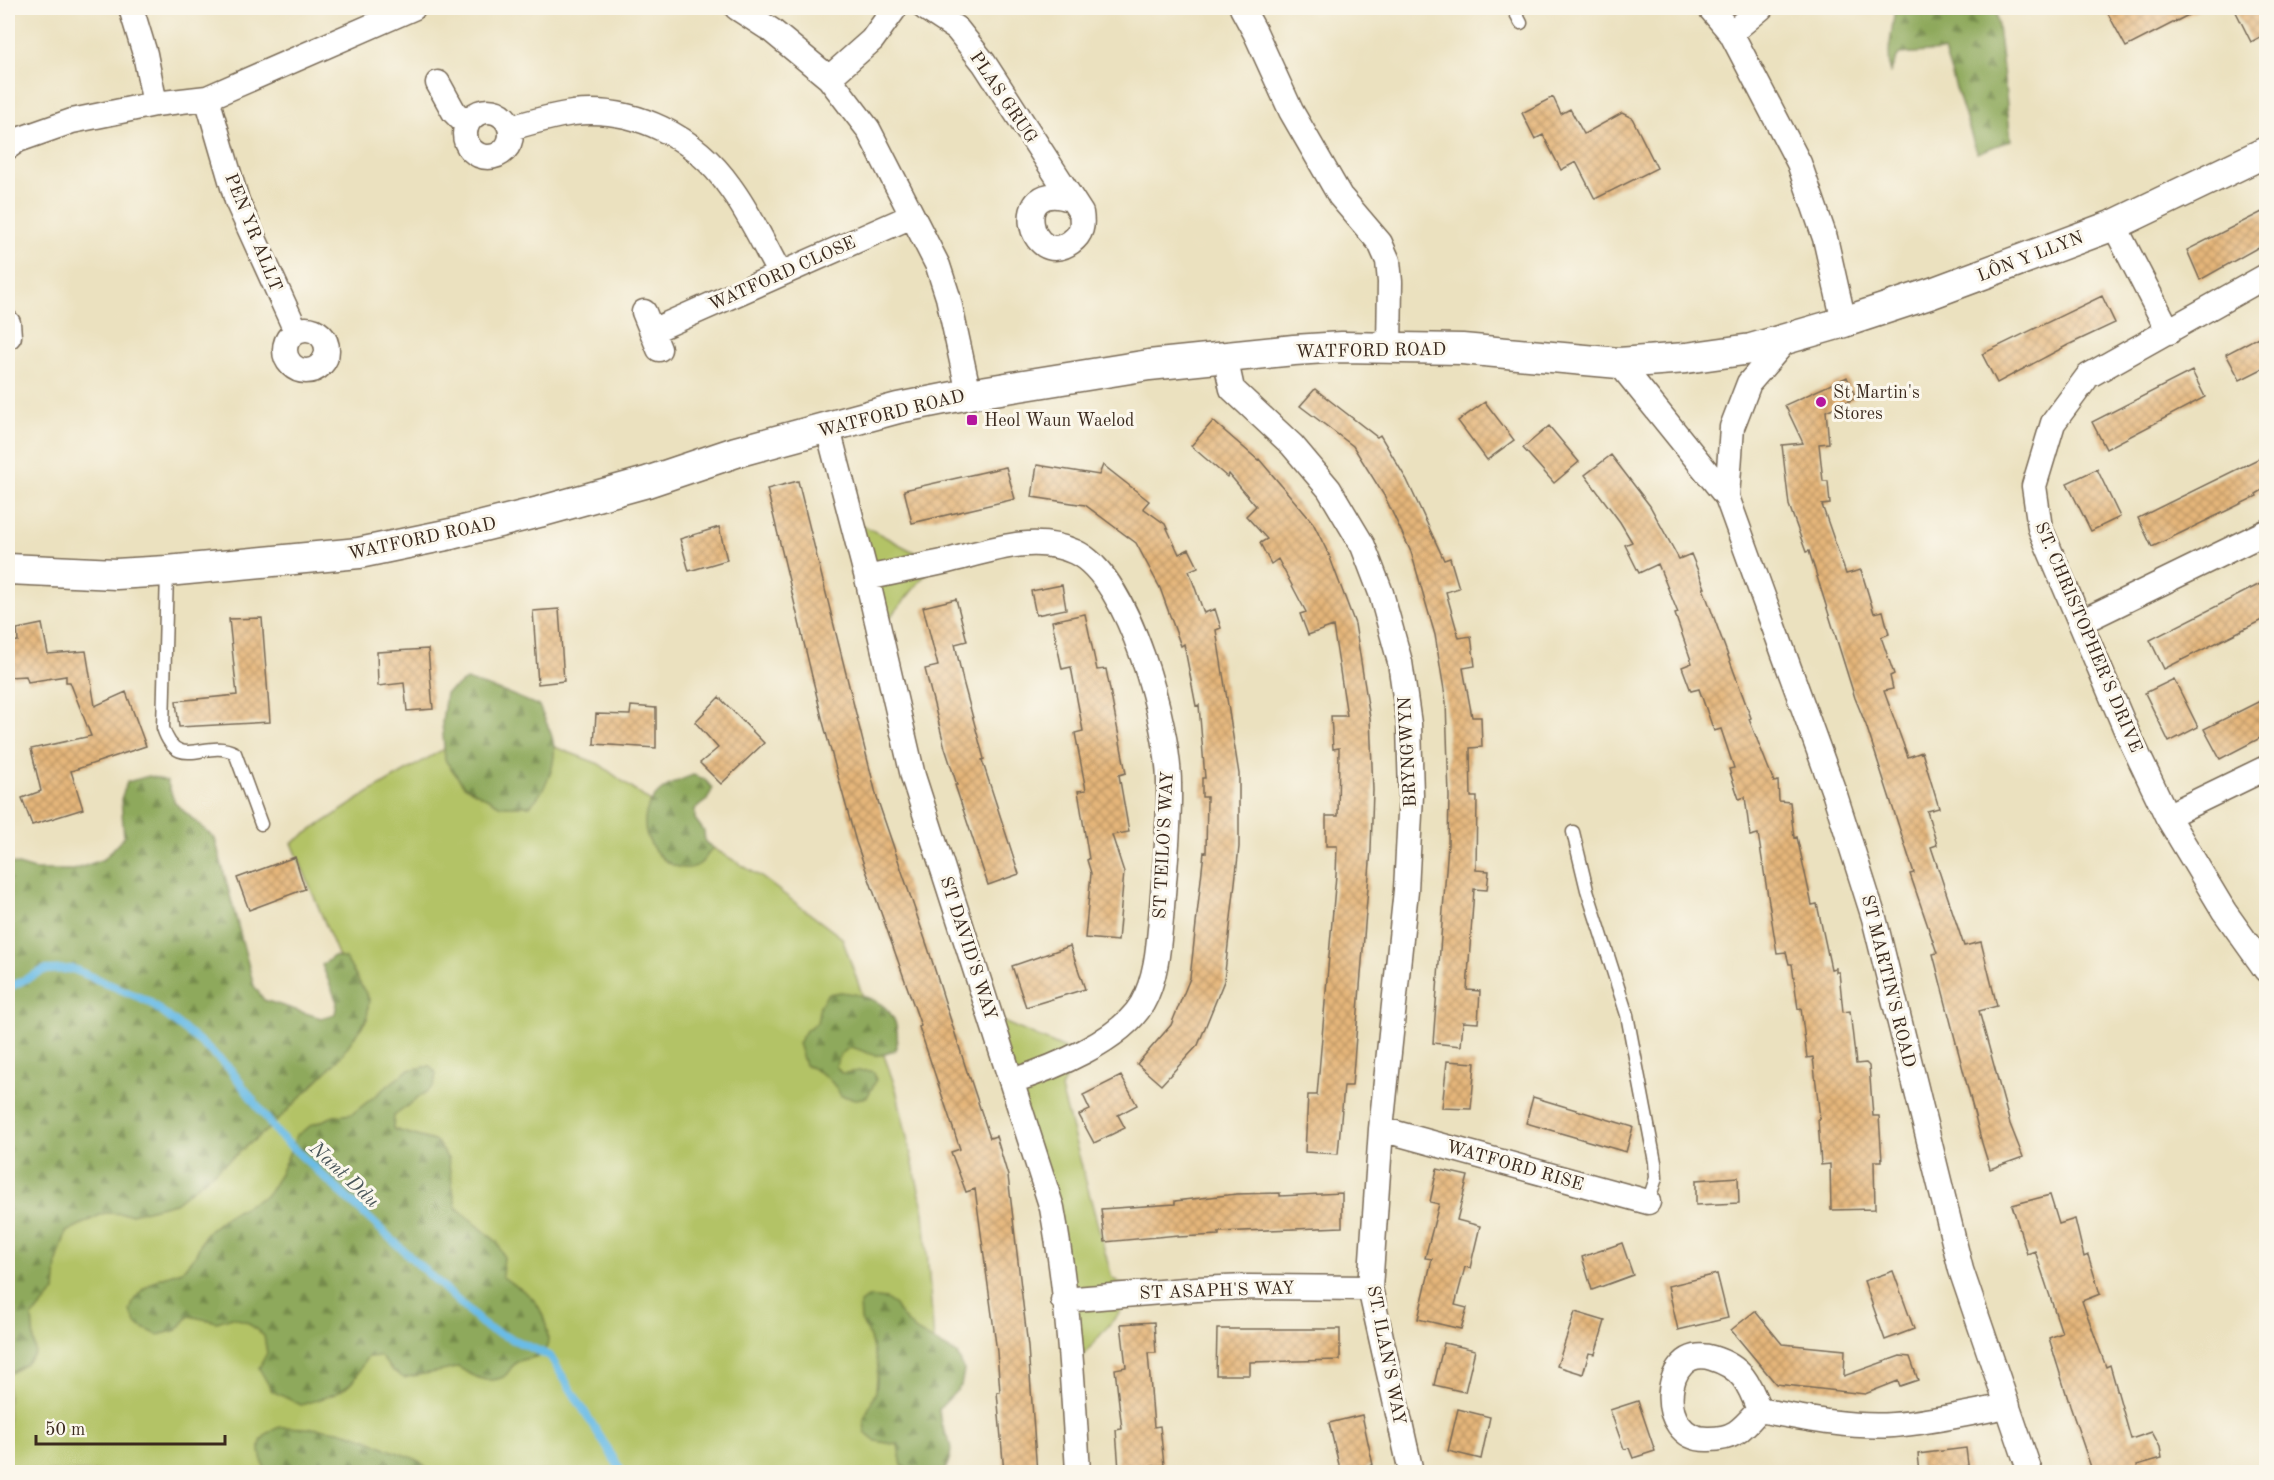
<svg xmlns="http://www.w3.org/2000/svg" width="2274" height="1480" font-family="'Old Standard TT',serif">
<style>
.grass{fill:#b3c366;stroke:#777642;stroke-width:1.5}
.forest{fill:url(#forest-firs);stroke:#646a3c;stroke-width:1.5}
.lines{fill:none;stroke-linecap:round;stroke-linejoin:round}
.stream{stroke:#6bbce6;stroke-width:8}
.building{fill:url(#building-cross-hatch)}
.service-casing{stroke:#796a56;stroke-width:15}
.minor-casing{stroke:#796a56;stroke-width:27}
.tertiary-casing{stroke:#796a56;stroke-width:33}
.service{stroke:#fff;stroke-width:12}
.minor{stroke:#fff;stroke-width:24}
.tertiary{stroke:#fff;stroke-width:30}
.poi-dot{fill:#b5179e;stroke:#fbf7ec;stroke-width:2}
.labels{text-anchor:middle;stroke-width:6;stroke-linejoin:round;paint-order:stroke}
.street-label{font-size:18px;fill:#3b2a1e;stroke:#fbf7ec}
.poi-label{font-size:18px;fill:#3b2a1e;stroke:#fbf7ec;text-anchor:start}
.water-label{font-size:20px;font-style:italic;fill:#49565a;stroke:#fbf7ec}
</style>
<defs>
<pattern id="forest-firs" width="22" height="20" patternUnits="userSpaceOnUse" patternTransform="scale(1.5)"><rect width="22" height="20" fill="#8ea95b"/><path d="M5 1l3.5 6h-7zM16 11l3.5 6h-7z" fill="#758a4b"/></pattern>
<pattern id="building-cross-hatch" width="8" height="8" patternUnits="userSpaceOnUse" patternTransform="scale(1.5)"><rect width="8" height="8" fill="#e5b67a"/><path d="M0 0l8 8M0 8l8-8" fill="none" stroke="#bb9463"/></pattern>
</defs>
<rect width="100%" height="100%" fill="#fbf7ec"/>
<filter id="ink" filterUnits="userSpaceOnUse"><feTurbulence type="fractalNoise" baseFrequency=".0167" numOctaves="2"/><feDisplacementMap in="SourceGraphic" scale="12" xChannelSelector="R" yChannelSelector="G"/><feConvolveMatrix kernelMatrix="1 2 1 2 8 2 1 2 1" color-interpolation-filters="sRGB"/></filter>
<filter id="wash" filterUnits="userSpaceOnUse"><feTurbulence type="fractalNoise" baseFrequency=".008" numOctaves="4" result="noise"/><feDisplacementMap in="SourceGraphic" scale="24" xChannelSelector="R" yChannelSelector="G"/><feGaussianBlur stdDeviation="1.35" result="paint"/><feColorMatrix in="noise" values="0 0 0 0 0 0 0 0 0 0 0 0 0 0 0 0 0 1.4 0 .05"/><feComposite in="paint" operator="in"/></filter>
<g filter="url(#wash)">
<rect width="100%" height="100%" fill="#ebe1bf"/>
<path class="grass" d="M851,519L935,563L879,631Z
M490,722L599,764L713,848L760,876L842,938L896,1089L924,1212L944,1472H8V1285L57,1261L66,1232L362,1013L292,843L368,793Z
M992,1017L1077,1054L1061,1089L1112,1278L1136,1293L1071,1370L1063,1300Z"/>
<path class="forest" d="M1895,8H1996L2011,140L1977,153L1944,51L1899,54L1890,72L1889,51Z
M466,680L510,694L539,706C543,716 549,727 552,737C559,761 547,789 530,806H501L464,786L445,760L442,722L446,693Z
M693,775L704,779L713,788L707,800L695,809V819L704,831L705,842L713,848C709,852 705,859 701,863C672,886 616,826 663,789C671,783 683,779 693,775Z
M149,776L167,781L175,803L215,839L254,986L264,1000L321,1018L335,1014L337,1002L322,965L334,956L346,959L369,999L367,1019L338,1060L272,1126L175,1203L131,1214L104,1213L66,1232L57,1261L55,1291L32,1317L35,1353L26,1364L8,1375V862L35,870H74L104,859L124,837L121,799L127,782Z
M841,992C876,996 904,1009 896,1050C870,1061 873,1052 850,1047L840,1055L836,1066L841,1073C854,1073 862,1068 874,1072L876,1081L867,1097L856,1099L841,1096C832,1079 822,1072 805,1065L798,1043L807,1029L817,1023L820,1005L828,994Z
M430,1066L436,1073L434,1086L394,1116L393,1129L437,1142L448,1159L456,1207L497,1242L504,1257L502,1276C511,1284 523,1289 532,1298C542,1308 555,1341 543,1353C536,1360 524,1357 517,1362C512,1365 509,1372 505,1376C488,1386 471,1375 458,1367C440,1373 422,1373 404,1378L392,1370L380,1356L368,1357C361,1364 359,1374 353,1381C341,1396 317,1399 301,1405L272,1391L259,1368L267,1353L264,1336L247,1322L232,1317L217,1322L189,1316L177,1330L158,1335L137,1325L130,1311L134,1300L143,1289L160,1278L182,1271L196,1254L205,1234L227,1216L267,1195L280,1174L297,1135L312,1125L334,1116L352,1114L408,1070Z
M868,1297L886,1299L895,1305L902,1317L916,1331L957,1354L964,1370L961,1386L939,1409C939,1440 962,1437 944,1472H912L902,1466L898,1445L876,1441L865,1432L864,1419L876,1391L878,1366L870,1338L861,1320L860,1303Z
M280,1427C307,1428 339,1428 364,1438C373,1441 381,1446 390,1450C405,1455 421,1458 430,1472H266C257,1449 255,1436 280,1427Z"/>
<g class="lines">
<path class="stream" d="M8,988L44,970L73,969L148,1001L199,1041L230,1069L278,1134L487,1328L550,1356L622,1472"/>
</g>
<g id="blocks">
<path class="building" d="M2105,8H2202L2126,47Z
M2234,8H2266V34L2251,42Z
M1553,97L1561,114L1570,109L1584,134L1622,113L1632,118L1657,168L1595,199L1576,162L1561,170L1543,135L1535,139L1522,113Z
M2266,210V243L2200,280L2187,250Z
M2102,296L2115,323L2068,345L1997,383L1982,354Z
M2266,333V367L2240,380L2226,354Z
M2192,371L2205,397L2106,449L2092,422Z
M1847,377L1856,398L1826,411L1829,443L1819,444L1823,481H1828L1830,504L1822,505L1846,574L1861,570L1874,613L1883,611L1889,634L1881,637L1894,674L1890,676L1893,689L1884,691L1908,757L1922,752L1939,808L1927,811L1937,845L1931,847L1964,946L1981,942L1997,1006L1979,1011L2010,1124L2023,1157L1990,1169L1982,1143L1933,954L1937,953L1910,874L1914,873L1866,725L1855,698L1809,551L1806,552L1789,505L1782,445L1803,443L1785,405Z
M1315,389L1377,437L1380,435L1407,480L1444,560L1450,558L1459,588L1446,592L1459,638L1471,636L1475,666L1463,668L1472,717H1481L1482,747L1470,748L1471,797H1477L1476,870L1489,871L1487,890L1474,889L1467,990L1480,991L1478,1023L1463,1022L1461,1046L1433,1043L1448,844L1449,797L1446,702L1435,635L1411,552L1385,497L1353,446L1300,406Z
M1485,402L1514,440L1487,460L1458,421Z
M1213,421L1258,460L1259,459L1313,523L1329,555L1355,624L1370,718L1373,790L1371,850L1352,1086H1344L1338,1154L1305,1152L1308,1095H1317L1336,875L1337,846H1326V816H1338L1339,748L1333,749L1331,716H1347L1333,626L1308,635L1300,614L1306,612L1278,559L1271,564L1260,543L1267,539L1246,516L1256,506L1229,474L1227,477L1191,446Z
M1549,426L1579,462L1554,483L1523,448Z
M1611,455L1650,506L1679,559L1691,554L1705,588H1703L1751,718L1749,719L1774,782L1778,781L1779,801L1790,802L1794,838L1797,837L1812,905L1817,904L1831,969L1836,968V972H1839L1843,1012L1850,1011L1856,1064L1866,1063L1869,1066L1873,1116H1879L1882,1161H1874L1875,1209L1831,1210L1830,1164L1821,1165L1818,1119H1820L1813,1057L1807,1058L1801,1008L1798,1009L1792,964H1789L1786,952L1777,953L1758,834L1750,836L1745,797L1739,799L1729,769L1734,768L1721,729L1714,731L1699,689L1691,691L1682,667L1692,663L1675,614L1678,613L1658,564L1639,573L1625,545L1632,542L1620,522L1585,475Z
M2266,455V488L2256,494L2257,496L2152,547L2138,518Z
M1037,465L1099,475L1103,465L1149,501L1143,508L1165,524L1179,554L1189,549L1198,567L1189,571L1204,613L1215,609L1221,628L1216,630L1239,774V847L1224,981L1198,1045L1161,1085L1137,1064L1171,1025L1190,978L1204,852L1206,853L1207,797H1202V778H1205L1199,705L1196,706L1184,644L1181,646L1160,588L1136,543L1085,505L1032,497Z
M1006,467L1015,499L912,523L904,490Z
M2097,469L2120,517L2091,531L2067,483Z
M798,481L877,798L928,948L969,1078H970L990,1138L996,1136L1008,1176L1028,1347L1037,1473H1004L997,1392H1000L997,1352L975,1189L966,1192L951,1152L960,1149L919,1027L921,1026L856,842L823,722L767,489Z
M719,527L727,560L689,571L680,539Z
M2266,581V618L2164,669L2150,640Z
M1062,585L1066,609L1036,615L1031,591Z
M956,599L967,641L955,644L963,681L984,759L982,760L1019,874L988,885L955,785H957L945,748L925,669L938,666L923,607Z
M559,609L564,681L538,684L533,611Z
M1085,614L1097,670L1106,669L1126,773L1119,775L1129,832L1112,835L1124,872L1118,941L1085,938L1091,873L1087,860L1089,859L1078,791L1086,790L1075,733L1083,731L1071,667L1062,669L1052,621Z
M262,618L270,722L179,727L176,701L237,695L229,619Z
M42,624L48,654L86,651L95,706L126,692L146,746L71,771L83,809L32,825L22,798L41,791L31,749L91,736L70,682H66V676L28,682L26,676L8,677V642L18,641L17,629Z
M428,649L433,709L407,711L404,683L378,686L377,652Z
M2174,679L2198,727L2169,742L2145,693Z
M719,697L764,743L721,784L700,763L718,748L695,722Z
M2266,698V735L2220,759L2204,729Z
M631,706L656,708V748L594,744L596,714L630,715Z
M295,857L305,889L249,910L237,878Z
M1070,946L1085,989L1026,1007L1012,966Z
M1447,1061L1475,1063L1471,1109L1442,1108Z
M1121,1076L1137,1105L1118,1115L1125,1128L1094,1143L1079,1115L1090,1110L1083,1095Z
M1533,1097L1633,1127L1626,1152L1526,1123Z
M1437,1169L1468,1176L1457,1220L1480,1226L1470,1268L1465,1267L1455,1305L1467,1308L1461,1329L1418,1319L1432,1259L1425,1258L1439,1204L1430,1202Z
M1738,1177L1739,1203L1696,1205V1180Z
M1280,1193V1196L1342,1193V1227L1219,1232V1235L1178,1237V1235L1105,1242L1101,1209L1175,1204V1201L1237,1194Z
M2050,1195L2059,1224L2075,1219L2084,1257L2088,1255L2100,1294L2082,1301L2106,1367L2110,1365L2131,1439L2152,1432L2160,1447L2162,1458L2137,1465L2139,1473H2093L2070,1406L2049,1338L2062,1333L2035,1251L2027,1254L2012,1205Z
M1622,1243L1633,1275L1592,1290L1582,1257Z
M1893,1271L1914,1329L1885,1340L1864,1281Z
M1717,1274L1728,1318L1678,1330L1668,1286Z
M1755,1311L1782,1344L1845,1350L1844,1376L1900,1356L1910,1357L1918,1380L1900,1386L1898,1381L1865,1394L1776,1384L1731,1330Z
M1575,1312L1605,1321L1595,1354L1589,1353L1583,1374L1557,1366Z
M1154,1322L1156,1353H1148L1154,1427L1160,1426L1164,1465L1119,1470L1116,1430L1122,1429L1115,1369L1126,1367L1121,1324Z
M1217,1329H1340V1360L1250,1362V1375H1216Z
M1444,1343L1475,1350L1465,1392L1434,1385Z
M1638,1401L1655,1451L1633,1458L1629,1448L1624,1449L1610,1410Z
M1458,1409L1490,1417L1481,1459L1448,1451Z
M1362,1415L1373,1465L1366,1467L1367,1473H1341L1329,1423Z
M1966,1448L1969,1473H1920L1918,1454Z"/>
</g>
</g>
<g filter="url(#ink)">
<use href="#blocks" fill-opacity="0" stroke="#796a56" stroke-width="1.5"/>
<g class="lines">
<g class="service-casing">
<path id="service" d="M1513,8L1521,23
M167,571L163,728C178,774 206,737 235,753L261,824
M1573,832L1587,890L1627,1015L1655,1162L1656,1178L1648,1202"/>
</g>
<g class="minor-casing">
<path id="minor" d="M131,8L145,54L155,104
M737,8L771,30L829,78L868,129L938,266L948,297L969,394
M925,8L957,29L984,63L1081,213C1083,225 1082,234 1071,242C1029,272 1009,178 1070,199
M1242,8L1255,32L1291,111L1340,196L1380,243L1388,261L1390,282L1389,348
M1710,8L1731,33L1799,163L1825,238L1844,322
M1731,33L1761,8
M829,78L872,40L895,8
M438,83L454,112L467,125
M207,98L237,201L296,331
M465 134a23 23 0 1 1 46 0a23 23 0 1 1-46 0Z
M511,128C531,122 552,116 573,113C635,106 695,137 730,187C750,214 764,245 780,274
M8,147L18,140L72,121L155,104L207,98L413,8
M2114,225L2169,332
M2266,276L2088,376L2053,423L2034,486L2040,528L2126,730L2167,816L2224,911L2266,970
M644,312L659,349
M8,323L9,336
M285 350a21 21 0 1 1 42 0a21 21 0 1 1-42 0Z
M652,331L912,216
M1225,357L1232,389L1292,445L1329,489L1363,546L1381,593L1400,662L1409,724L1411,795L1406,890L1381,1129L1370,1288L1411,1472
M1619,363L1727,497L1835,795L1874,918L1961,1270L2030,1472
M828,429L867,578L913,776L1052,1208C1068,1295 1073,1384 1078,1472
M1727,497L1732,427L1749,383L1786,340
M867,578C894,572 920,567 947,561C988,551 1034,533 1075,552C1130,577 1169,728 1169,784C1170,825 1165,866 1162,907C1159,938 1158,976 1142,1004C1120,1041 1053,1068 1012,1081
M2081,622L2266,532
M2167,816L2266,768
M1381,1129L1648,1202
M1063,1300L1197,1289L1248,1287L1370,1288
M1759,1410C1749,1383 1742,1367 1712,1358C1662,1342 1653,1441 1709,1439C1735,1439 1742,1429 1759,1410C1802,1418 1849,1428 1893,1425C1931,1422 1970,1413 2008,1406"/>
</g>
<g class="tertiary-casing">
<path id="tertiary" d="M8,569L116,574L167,571L359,553L451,534L539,512L647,482L736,452L898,408L969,394L1149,365L1294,350L1342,347L1462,349L1619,363L1686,358L1751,349L1844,322L1932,293L2114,225L2266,152"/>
</g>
<use href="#service" class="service"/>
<use href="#minor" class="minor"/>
<use href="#tertiary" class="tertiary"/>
</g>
</g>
<g class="poi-dot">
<circle cx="1821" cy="402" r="6"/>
<rect x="966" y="414" width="12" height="12" rx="3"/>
</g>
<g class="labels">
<g class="street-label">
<text transform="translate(1004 97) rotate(56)" y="6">PLAS GRUG</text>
<text transform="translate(254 232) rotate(68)" y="6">PEN YR ALLT</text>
<text transform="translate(2030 256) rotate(-21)" y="6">LÔN Y LLYN</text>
<text transform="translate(782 273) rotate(-24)" y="6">WATFORD CLOSE</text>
<text transform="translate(1371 350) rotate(-1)" y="6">WATFORD ROAD</text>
<text transform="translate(891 413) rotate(-14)" y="6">WATFORD ROAD</text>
<text transform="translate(422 538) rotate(-12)" y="6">WATFORD ROAD</text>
<text transform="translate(2089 637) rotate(67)" y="6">ST. CHRISTOPHER'S DRIVE</text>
<text transform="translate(1407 752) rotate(-93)" y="6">BRYNGWYN</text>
<text transform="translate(1163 845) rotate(-87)" y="6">ST TEILO'S WAY</text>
<text transform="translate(969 948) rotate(72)" y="6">ST DAVID'S WAY</text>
<text transform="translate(1889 981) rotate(76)" y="6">ST MARTIN'S ROAD</text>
<text transform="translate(1515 1165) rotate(16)" y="6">WATFORD RISE</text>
<text transform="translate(1217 1290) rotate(-2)" y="6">ST ASAPH'S WAY</text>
<text transform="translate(1387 1355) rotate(79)" y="6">ST. ILAN'S WAY</text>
</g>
<g class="poi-label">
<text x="1833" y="398">St Martin's<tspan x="1833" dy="21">Stores</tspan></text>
<text x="984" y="426">Heol Waun Waelod</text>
</g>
<g class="water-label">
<text transform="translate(345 1174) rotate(43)" y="7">Nant Ddu</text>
</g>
</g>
<rect width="2274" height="1480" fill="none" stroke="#fbf7ec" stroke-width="30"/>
<path d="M36 1435v9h189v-9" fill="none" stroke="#3b2a1e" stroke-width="3"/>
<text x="45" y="1435" font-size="18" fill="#3b2a1e" stroke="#fbf7ec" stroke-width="4.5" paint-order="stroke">50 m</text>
</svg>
